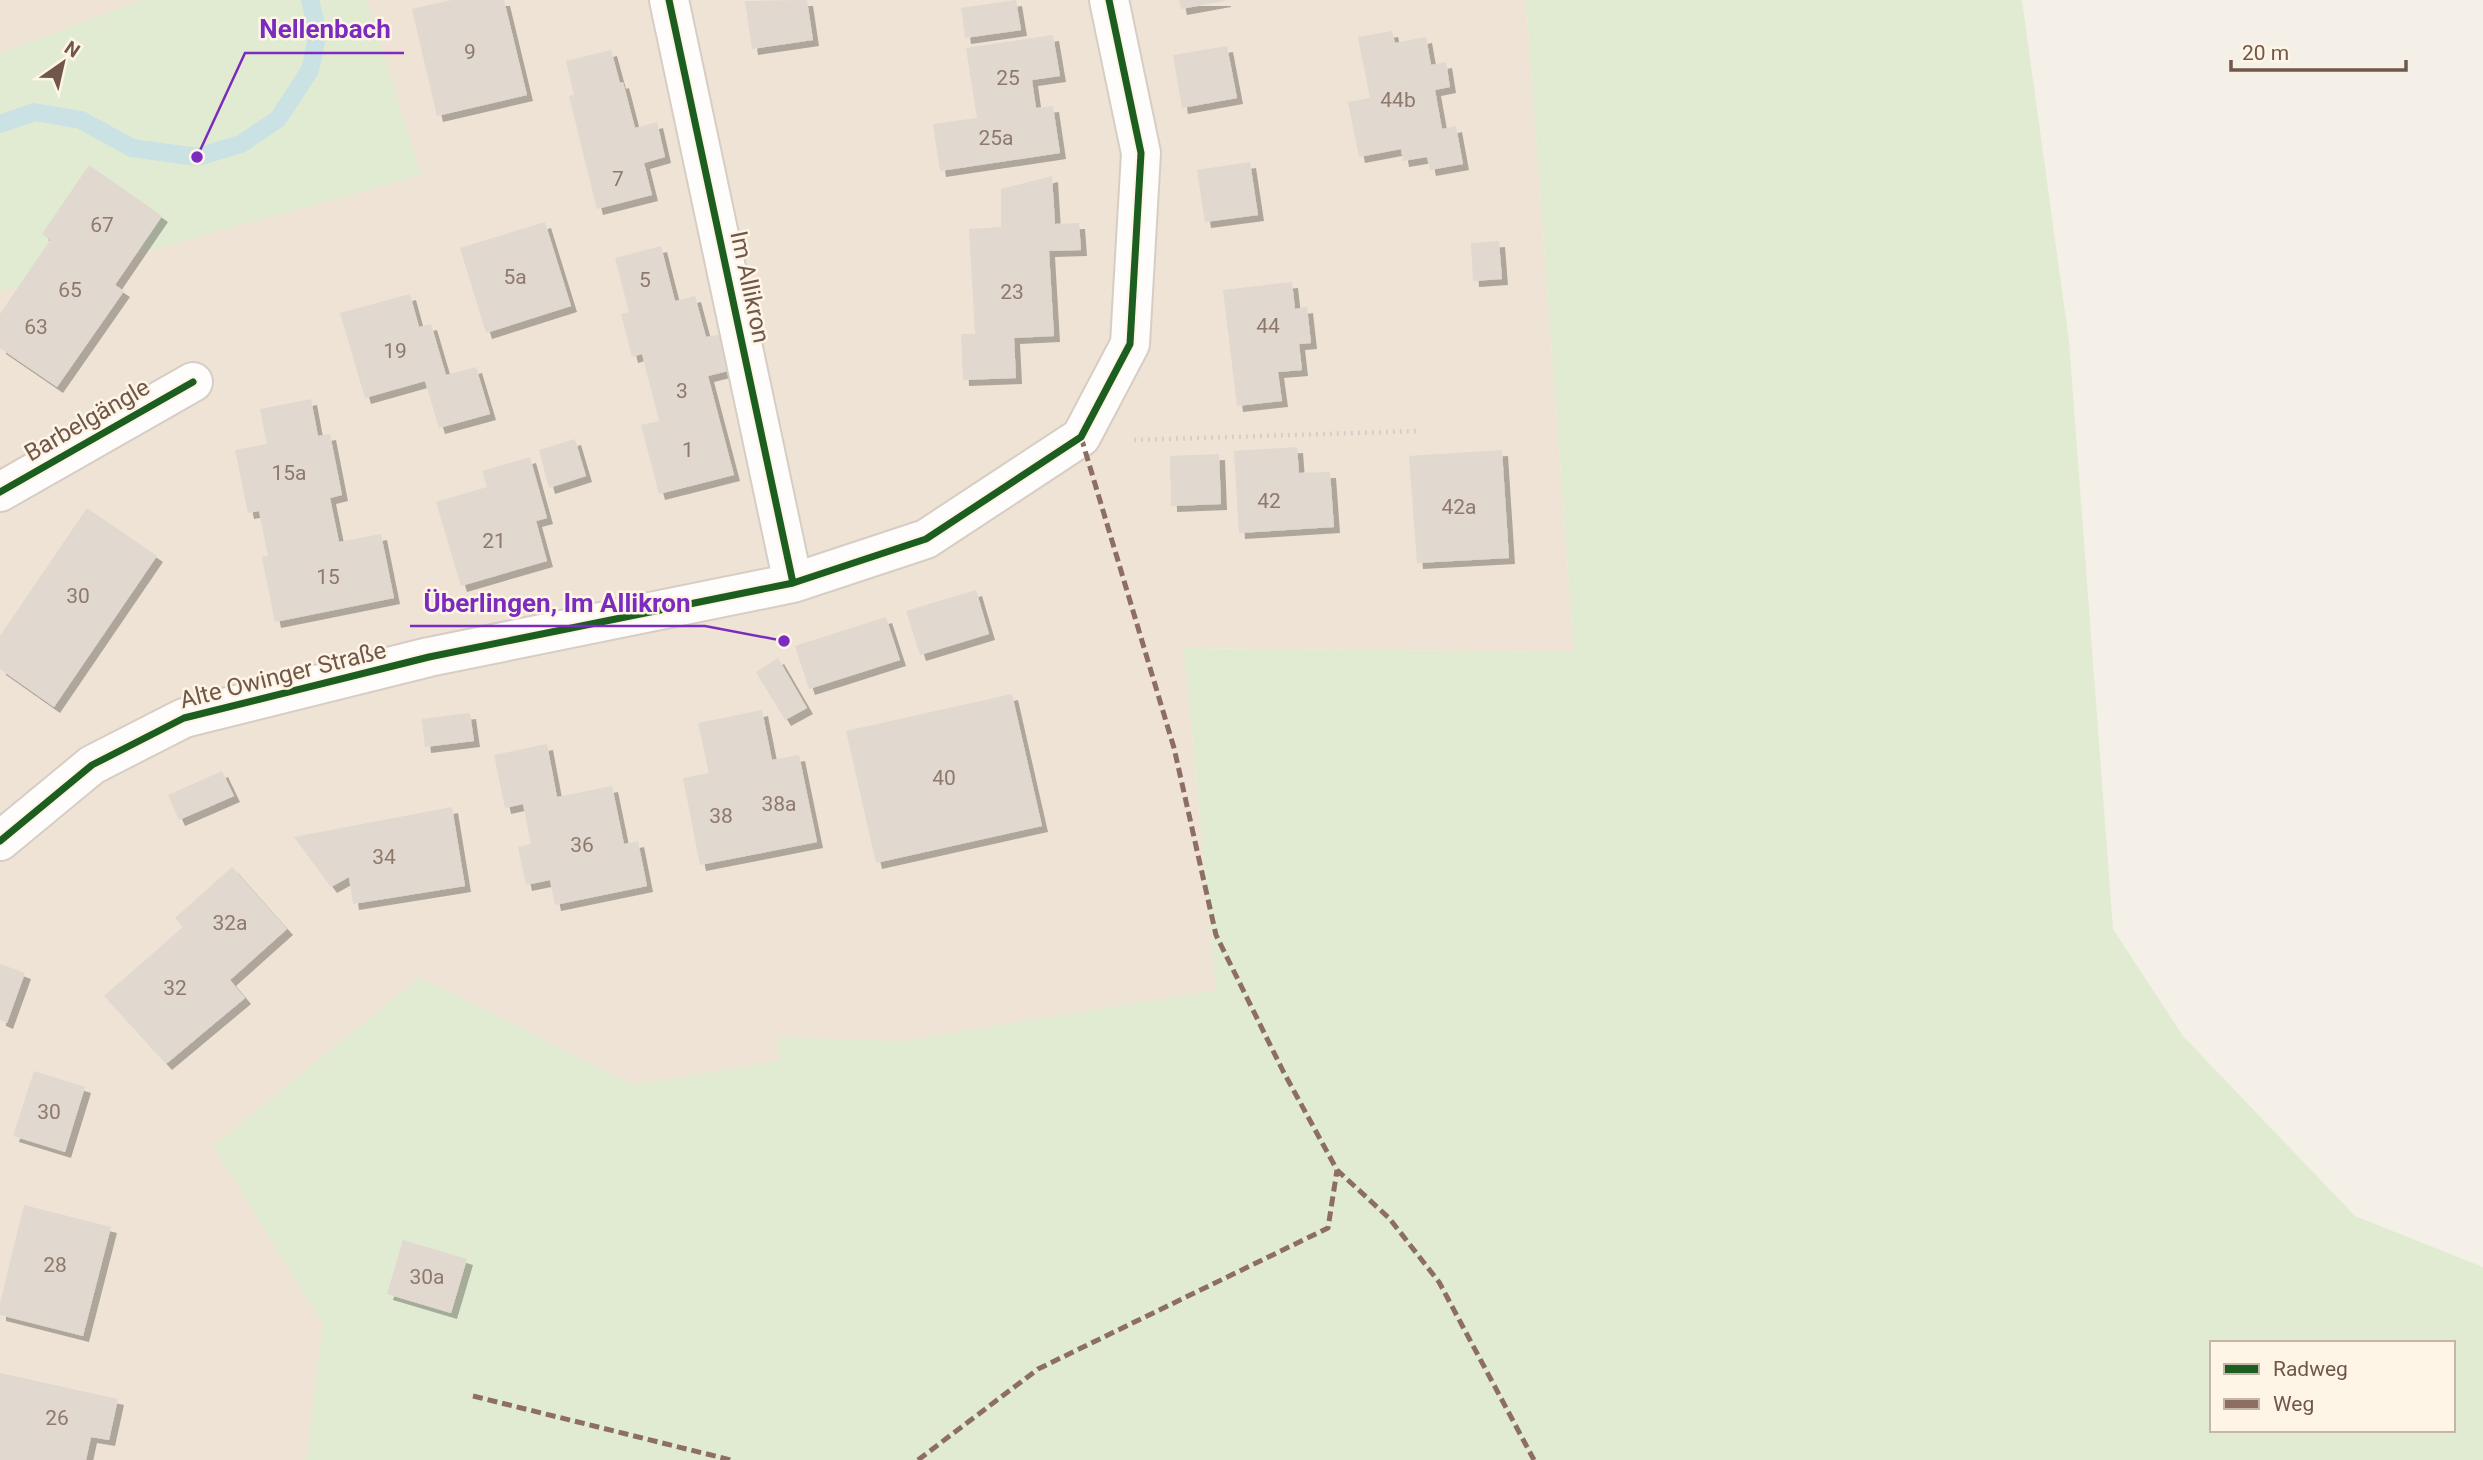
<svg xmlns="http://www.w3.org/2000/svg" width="2483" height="1460" font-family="Roboto,sans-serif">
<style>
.residential{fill:#eee3d4}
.green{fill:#e1ebd2;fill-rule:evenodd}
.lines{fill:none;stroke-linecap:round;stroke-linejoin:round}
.stream{stroke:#cae2e4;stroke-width:18}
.building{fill:#e1d8cf;filter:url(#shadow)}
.street-casing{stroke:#d6cdc5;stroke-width:42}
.path{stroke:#d6cfc9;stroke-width:4.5;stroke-dasharray:2 5;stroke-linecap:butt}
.street{stroke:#fefdfb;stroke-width:38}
.quiet{stroke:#8d6e63;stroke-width:5;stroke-dasharray:10 5;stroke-linecap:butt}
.cycleway-casing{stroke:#fef5e6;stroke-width:11}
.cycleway{stroke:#1b5e20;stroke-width:7}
.labels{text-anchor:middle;stroke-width:5;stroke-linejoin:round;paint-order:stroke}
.number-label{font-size:21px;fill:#8e796d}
.street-label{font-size:24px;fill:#705749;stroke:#fef5e6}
.leader{fill:none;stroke:#7b2cbf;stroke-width:2.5}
.callout-dot{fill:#7b2cbf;stroke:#fef5e6;stroke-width:2.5}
.callout-label{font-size:26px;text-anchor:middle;font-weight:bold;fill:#7b2cbf;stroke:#fef5e6;stroke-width:5;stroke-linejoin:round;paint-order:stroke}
</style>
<defs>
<filter id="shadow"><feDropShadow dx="6" dy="6" stdDeviation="0" flood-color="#0004"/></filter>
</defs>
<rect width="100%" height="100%" fill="#f5f0e7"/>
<path class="residential" d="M0,0H1526L1574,652L1184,648L1216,990L633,1085L420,977L213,1146L323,1324L306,1460H0Z"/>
<path class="green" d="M143,0H367L421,175L0,292V53Z
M1526,0H2022L2069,341L2113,929L2183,1036L2355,1216L2483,1267V1460H306L323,1324L213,1146L420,977L633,1085L779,1061L778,1037L902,1041L1216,990L1184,648L1574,652ZM2212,1343H2453V1430H2212Z"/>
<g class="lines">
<path class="stream" d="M0,124L34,112L81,120L132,148L197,157L241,144L278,119L310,70L318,33L310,0"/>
</g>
<path class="building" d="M452,0H504L527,95L437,116L412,9Z
M807,0L813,40L752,49L745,1Z
M1016,0L1021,30L965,38L961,8Z
M1179,0H1225V1L1181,9Z
M1392,31L1395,43L1426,37L1431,65L1446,62L1450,87L1435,90L1442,129L1456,126L1463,164L1430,170L1427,157L1403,161L1401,149L1359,157L1348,102L1370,98L1358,37Z
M1053,35L1060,76L1032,80L1036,108L1053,106L1060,153L940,171L933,124L977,118L966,48Z
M1227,46L1237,98L1182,108L1173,55Z
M611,50L620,83L623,82L635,128L657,122L665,157L644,163L652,195L597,209L569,96L574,95L566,61Z
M1250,162L1258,215L1205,222L1197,170Z
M89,165L162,216L115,285L124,291L57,387L0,348V314L50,240L42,234Z
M1052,176L1055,224L1079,223L1081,250L1049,251L1054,336L1014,338L1016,378L963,380L961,334H975L969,229L1001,227V189Z
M545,222L571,306L486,333L460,248Z
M1499,241L1502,279L1473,281L1471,243Z
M661,246L675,301L695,296L706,337L723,334L732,370L708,376L734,475L659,494L641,425L659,421L642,354L632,357L621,314L629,312L615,258Z
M1292,282L1295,309L1307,307L1311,343L1299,344L1302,370L1278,372L1282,401L1237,406L1223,290Z
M410,294L419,327L431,324L446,375L476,367L490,414L439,428L425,381L365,398L340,313Z
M311,399L318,436L330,434L342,495L330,498L339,542L381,534L394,598L275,622L262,557L268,556L259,511L248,513L235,450L267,444L260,409Z
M575,439L586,476L549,488L539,450Z
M1297,447L1299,473L1330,472L1334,527L1239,533L1234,451Z
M1502,450L1509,558L1417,563L1409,456Z
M1219,454L1221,504L1171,506L1170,456Z
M530,457L547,518L536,521L547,561L461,586L436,502L487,487L482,471Z
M87,508L157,556L54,707L0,669V636Z
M976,590L989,634L920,655L906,611Z
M886,617L900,660L809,689L795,646Z
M778,658L807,708L785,720L756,672Z
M1012,694L1042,826L876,863L846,731Z
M762,710L772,760L799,755L817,842L700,865L683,778L709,773L698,723Z
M470,713L474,741L425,747L422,719Z
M547,744L557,797L612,786L624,844L638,841L647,886L555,905L550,880L526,885L518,847L531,844L523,804L505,808L494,755Z
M222,771L234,796L179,820L168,795Z
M452,807L465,886L353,904L349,877L331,887L294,837Z
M232,867L287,929L230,980L245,998L166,1064L104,996L183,927L175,918Z
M0,964L25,973L7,1023L0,1020Z
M34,1071L85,1087L65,1152L13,1136Z
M24,1205L111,1227L83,1336L0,1315V1303Z
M403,1240L467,1259L451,1313L387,1294Z
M0,1373L118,1399L109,1440L91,1437L86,1460H0Z"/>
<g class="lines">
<g class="street-casing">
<path id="street" d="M669,0L793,583
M0,492L193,382
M0,841L92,765L184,718L429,657L793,583L926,539L1081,437L1130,344L1141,153L1109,0"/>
</g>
<path class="path" d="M1134,440L1419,431"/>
<use href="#street" class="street"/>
<path class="quiet" d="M1081,437L1174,748L1216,935L1283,1071L1337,1170L1389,1218L1439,1282L1534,1460
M473,1396L731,1460
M918,1460L1038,1369L1328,1228L1337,1170"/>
<g class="cycleway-casing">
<path id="cycleway" d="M669,0L793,583
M0,492L193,382
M0,841L92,765L184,718L429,657L793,583L926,539L1081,437L1130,344L1141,153L1109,0"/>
</g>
<use href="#cycleway" class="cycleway"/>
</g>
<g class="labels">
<g class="number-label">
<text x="470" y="59">9</text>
<text x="1008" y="85">25</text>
<text x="1398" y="107">44b</text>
<text x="996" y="145">25a</text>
<text x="618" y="186">7</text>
<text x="102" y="232">67</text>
<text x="515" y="284">5a</text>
<text x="645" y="287">5</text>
<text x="70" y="297">65</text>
<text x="1012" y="299">23</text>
<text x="1268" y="333">44</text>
<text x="36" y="334">63</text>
<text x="395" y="358">19</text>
<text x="682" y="398">3</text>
<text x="688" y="457">1</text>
<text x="289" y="480">15a</text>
<text x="1269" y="508">42</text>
<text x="1459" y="514">42a</text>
<text x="494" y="548">21</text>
<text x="328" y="584">15</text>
<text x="78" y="603">30</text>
<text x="944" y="785">40</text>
<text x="779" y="811">38a</text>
<text x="721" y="823">38</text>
<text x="582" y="852">36</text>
<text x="384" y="864">34</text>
<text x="230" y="930">32a</text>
<text x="175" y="995">32</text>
<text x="49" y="1119">30</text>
<text x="55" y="1272">28</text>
<text x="427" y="1284">30a</text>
<text x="57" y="1425">26</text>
</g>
<g class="street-label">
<text transform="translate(750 287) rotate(78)" y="8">Im Allikron</text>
<text transform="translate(87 420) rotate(-30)" y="8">Barbelgängle</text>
<text transform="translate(283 675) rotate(-14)" y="8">Alte Owinger Straße</text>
</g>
</g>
<path class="leader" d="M197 157L245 53H404M784 641L705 626H410"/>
<g class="callout-dot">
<circle cx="197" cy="157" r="7"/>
<circle cx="784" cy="641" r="7"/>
</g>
<g class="callout-label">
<text x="325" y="38">Nellenbach</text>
<text x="557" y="612">Überlingen, Im Allikron</text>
</g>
<rect x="2210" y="1341" width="245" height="91" fill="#fef5e6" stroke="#c5b6a7" stroke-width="2"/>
<rect x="2224" y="1364" width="35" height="10" fill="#1b5e20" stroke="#c5b6a7" stroke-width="2"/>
<text x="2273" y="1376" font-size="21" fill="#705749">Radweg</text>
<rect x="2224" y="1399" width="35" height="10" fill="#8d6e63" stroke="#c5b6a7" stroke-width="2"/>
<text x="2273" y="1411" font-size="21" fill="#705749">Weg</text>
<g transform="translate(63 63) rotate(34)" stroke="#fef5e6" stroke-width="5" paint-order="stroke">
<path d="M0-5L12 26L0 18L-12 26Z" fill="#705749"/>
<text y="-10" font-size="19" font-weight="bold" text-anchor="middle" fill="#705749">N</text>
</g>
<path d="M2231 60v10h175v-10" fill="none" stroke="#705749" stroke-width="3.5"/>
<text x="2242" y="60" font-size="21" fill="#705749" stroke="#fef5e6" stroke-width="5" paint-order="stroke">20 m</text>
</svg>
